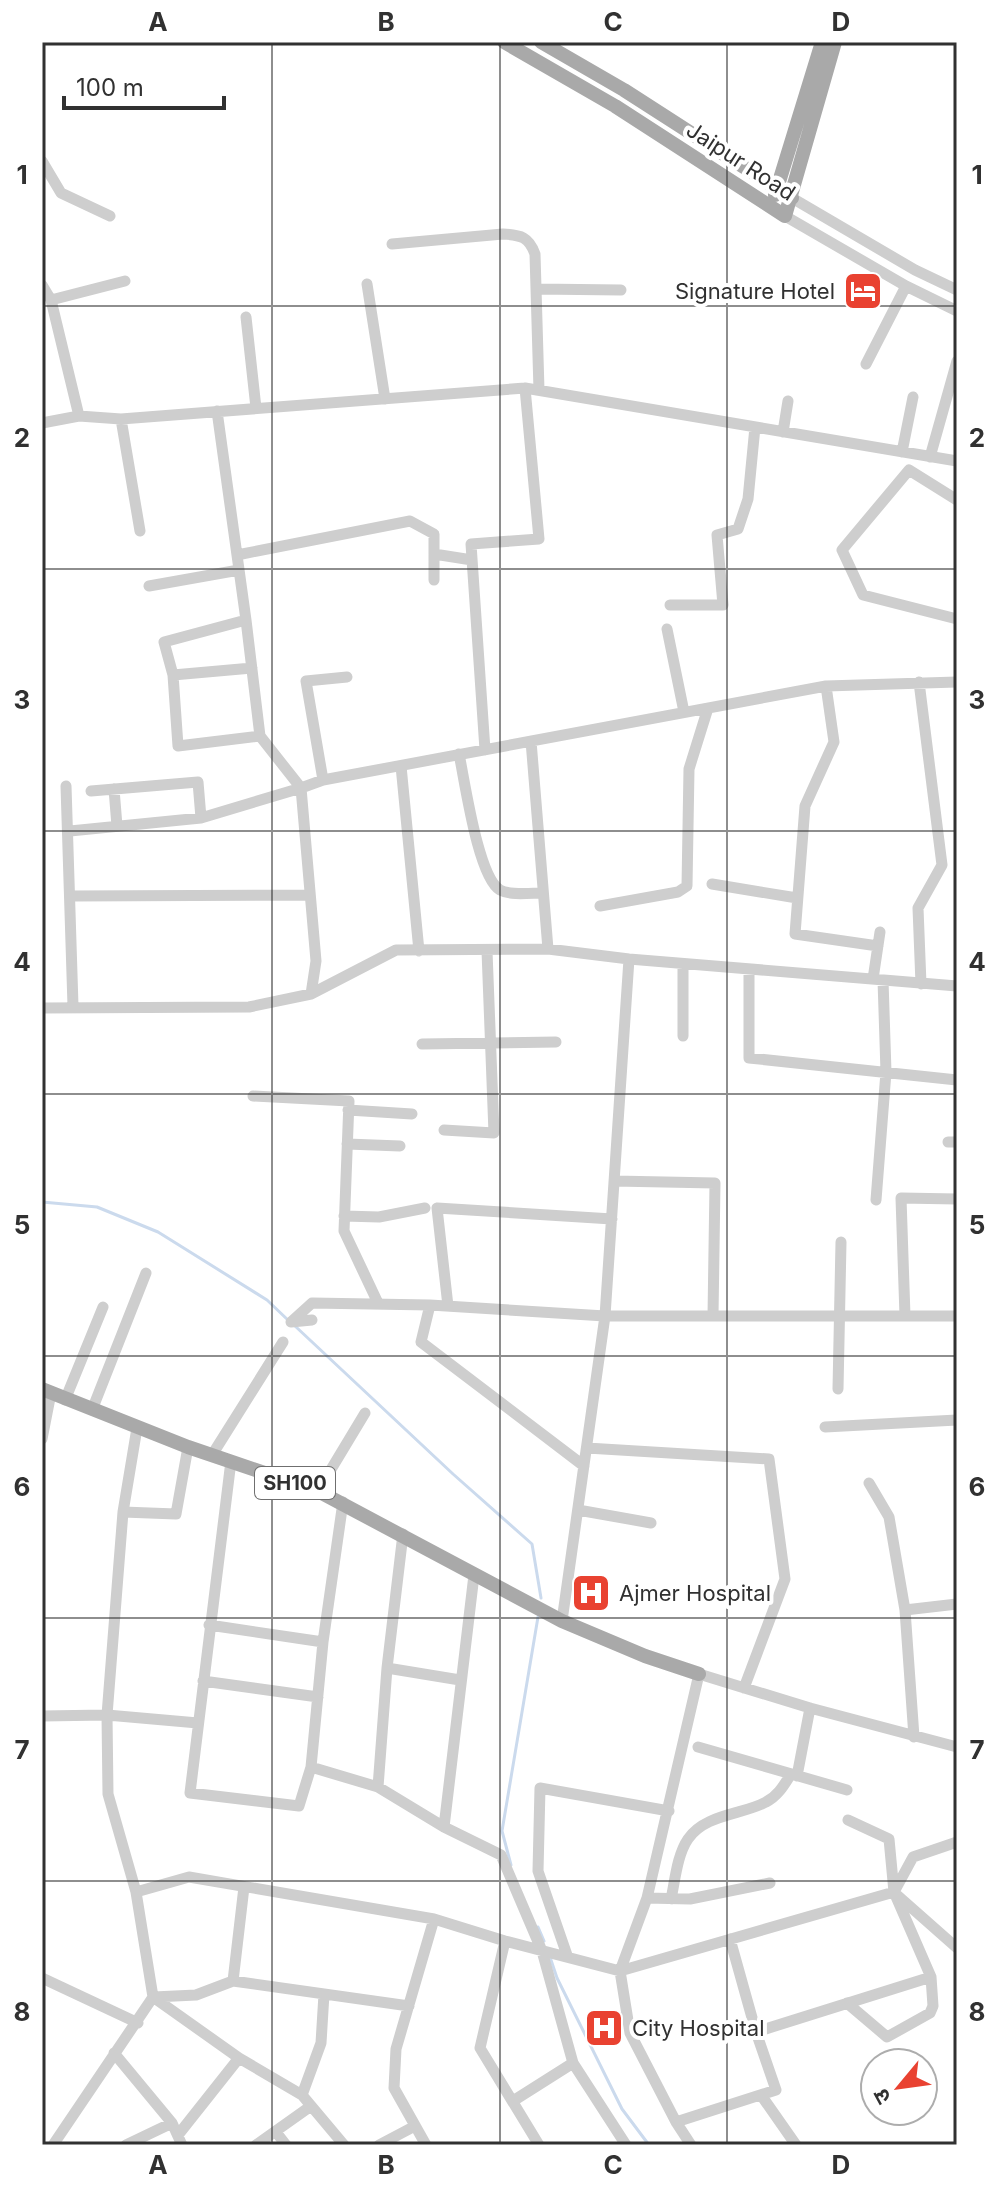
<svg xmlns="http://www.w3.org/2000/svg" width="999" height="2187" font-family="Inter,'Noto Sans Devanagari',sans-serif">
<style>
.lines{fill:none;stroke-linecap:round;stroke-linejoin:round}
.stream{stroke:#cbdaed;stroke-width:3}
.minor{stroke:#cecece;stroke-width:11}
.major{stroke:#a9a9a9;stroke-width:14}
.grid{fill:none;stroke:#313131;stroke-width:2;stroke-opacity:0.55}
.labels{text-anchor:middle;stroke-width:8;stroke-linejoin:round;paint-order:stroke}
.shield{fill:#fff;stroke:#6f6f6f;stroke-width:2}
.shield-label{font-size:20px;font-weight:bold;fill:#313131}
.street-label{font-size:22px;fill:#313131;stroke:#fff}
.poi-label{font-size:22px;fill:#313131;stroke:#fff;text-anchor:start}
.neatline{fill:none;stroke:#313131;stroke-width:3}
.grid-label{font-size:26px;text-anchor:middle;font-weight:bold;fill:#313131}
</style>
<rect width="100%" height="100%" fill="#fff"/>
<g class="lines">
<path class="stream" d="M42,1202L97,1207L158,1232L267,1300L289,1321
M295,1326L453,1474L532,1544L541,1598
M511,1865L502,1831L538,1617
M538,1927L544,1941
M550,1957L557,1978L622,2109L649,2145"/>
<path class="minor" d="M42,161L61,193L110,216
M792,198L915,270L957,290
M785,216L906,286L957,311
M392,244L503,234C521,235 529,237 535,254L539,390
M367,284L385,399
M42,285L51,300L79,416
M537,289L621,290
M51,300L125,281
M246,317L256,408
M866,364L906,286
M217,411L246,620L260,736
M121,419L140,531
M42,423L79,416L121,419L525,388L957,461
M783,432L788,401
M902,452L913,397
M930,457L957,361
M957,500L909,470L842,550L863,595L957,619
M434,554L472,560
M237,555L410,521L434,534V580
M149,586L239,570
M670,605H723L717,535L738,529L748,499L755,427
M667,629L684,712
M173,675L252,668
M919,682L942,865L918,908L921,984
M826,686L834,742L805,806L795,934L878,946
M531,741L548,949
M485,750L471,544L539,539L525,388
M459,754C465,782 478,877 500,890C511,896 531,893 543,893
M401,766L419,951
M323,780L306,681L347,677
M66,786L73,1006
M114,789L117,826
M91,791L198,782L201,818
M70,831L201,818L301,788L260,736L178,746L173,675L164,642L246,620
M712,884L797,898
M71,896L310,895
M600,906L678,892L687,886L689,769L708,708
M749,969V1058L957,1080
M873,979L880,932
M311,994L396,950L548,949L629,959L957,986
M42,1008L249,1007L311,994L316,961L301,788L323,780L826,686L957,682
M683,1036V964
M422,1044L556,1042
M253,1096L349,1101L344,1231L378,1303
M348,1110L412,1114
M444,1130L494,1133L487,951
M948,1142H957
M347,1144L400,1146
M614,1181L715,1183L713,1316
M876,1200L886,1072L883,980
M344,1216L379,1217L425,1208
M430,1305L421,1342L584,1466
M448,1306L437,1208L612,1219
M905,1316L901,1198L957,1199
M291,1322L312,1303L430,1305L605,1316H957
M291,1322L312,1320
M838,1389L841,1242
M65,1400L103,1307
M92,1410L146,1273
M825,1427L957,1420
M42,1439L51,1393
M587,1448L769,1459L785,1579L744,1688
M212,1455L283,1342
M231,1461L190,1793L299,1806L311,1767L323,1642L343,1502
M869,1483L889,1517L905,1610L957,1604
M318,1491L365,1413
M578,1510L651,1523
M123,1512L176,1514L188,1447
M905,1610L914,1737
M562,1621L605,1316L629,959
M209,1625L323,1642
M387,1668L460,1680
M203,1681L318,1697
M42,1716L107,1715L198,1723
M698,1747L847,1790
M311,1767L378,1787L444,1827L501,1855L542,1951L573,2063L626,2145
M797,1776L810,1708
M378,1787L387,1668L403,1534
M444,1827L474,1575
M244,1887L233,1981L409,2006
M136,1892L189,1877L434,1919L505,1941L620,1971L894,1892L913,1857L957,1842
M897,1895L957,1948
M647,1898L690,1899L770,1883
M671,1899C675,1881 677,1855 688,1839C705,1814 742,1815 766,1802C778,1796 784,1785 791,1774
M730,1939L756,2032
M505,1941L480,2048L539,2145
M567,1955L538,1871L540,1788L669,1811
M42,1978L138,2023
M153,1997L239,2058L302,2095L344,2145
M154,1997L196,1995L233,1981
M847,2003L887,2037L930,2013L933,2006L931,1977
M114,2053L172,2123L182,2145
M302,2095L321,2043L324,1994
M761,2095L796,2145
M513,2101L573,2063
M676,2122L776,2090L756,2032L931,1977L894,1892L889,1839L848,1820
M276,2132L286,2145
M178,2135L239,2058
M53,2145L153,1997L136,1892L108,1794L107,1715L123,1512L137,1428
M126,2145L172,2123
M256,2145L311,2106
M379,2145L415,2126
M426,2145L394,2088L396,2049L434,1919
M691,2145L676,2122L630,2033L620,1971L647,1898L699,1674L810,1708L957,1747"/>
<path class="major" d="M504,42L615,106L785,216L835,42
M541,42L624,90L792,198
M775,195L822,42
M42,1389L188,1447L318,1491L562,1621L645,1656L699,1674"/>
</g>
<path class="grid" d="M272,42V2145M500,42V2145M727,42V2145M42,306H957M42,569H957M42,831H957M42,1094H957M42,1356H957M42,1618H957M42,1881H957"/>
<defs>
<g id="hotel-square" transform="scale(2)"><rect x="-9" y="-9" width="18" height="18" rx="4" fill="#e94231" stroke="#fff"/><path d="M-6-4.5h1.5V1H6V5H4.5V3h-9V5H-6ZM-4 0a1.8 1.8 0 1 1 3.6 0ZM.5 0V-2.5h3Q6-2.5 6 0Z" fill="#fff"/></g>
<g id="hospital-square" transform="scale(2)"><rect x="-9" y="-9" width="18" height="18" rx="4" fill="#e94231" stroke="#fff"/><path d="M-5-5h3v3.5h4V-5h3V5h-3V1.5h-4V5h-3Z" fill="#fff"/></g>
</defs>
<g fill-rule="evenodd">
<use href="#hotel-square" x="863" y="291"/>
<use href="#hospital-square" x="591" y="1593"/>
<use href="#hospital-square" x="604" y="2028"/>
</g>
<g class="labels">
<rect class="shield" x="255" y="1467" width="80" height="32" rx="6"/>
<g class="shield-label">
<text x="295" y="1490">SH100</text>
</g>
<g class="street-label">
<text transform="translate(741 161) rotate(33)" y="8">Jaipur Road</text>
</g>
<g class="poi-label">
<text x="835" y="299" text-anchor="end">Signature Hotel</text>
<text x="619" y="1601">Ajmer Hospital</text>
<text x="632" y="2036">City Hospital</text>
</g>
</g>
<rect width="999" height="2187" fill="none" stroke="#ffffff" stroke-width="88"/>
<g transform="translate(899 2087) rotate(241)"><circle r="38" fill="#ffffff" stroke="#adadad" stroke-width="2"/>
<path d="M0-6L14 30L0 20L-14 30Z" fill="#e94231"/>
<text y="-12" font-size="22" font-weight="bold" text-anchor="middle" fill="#313131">उ</text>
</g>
<path d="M64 96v12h160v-12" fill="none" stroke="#313131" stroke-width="4"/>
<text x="76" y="96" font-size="24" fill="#313131" stroke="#ffffff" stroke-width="6" paint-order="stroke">100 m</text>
<rect x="44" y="44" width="911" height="2099" class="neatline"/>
<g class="grid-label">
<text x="158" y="31">A</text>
<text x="386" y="31">B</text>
<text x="613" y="31">C</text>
<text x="841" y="31">D</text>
<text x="22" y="184">1</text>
<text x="977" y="184">1</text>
<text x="22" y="447">2</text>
<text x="977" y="447">2</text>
<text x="22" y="709">3</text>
<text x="977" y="709">3</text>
<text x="22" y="971">4</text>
<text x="977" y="971">4</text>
<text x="22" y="1234">5</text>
<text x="977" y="1234">5</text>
<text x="22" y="1496">6</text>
<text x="977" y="1496">6</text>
<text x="22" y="1759">7</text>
<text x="977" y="1759">7</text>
<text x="22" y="2021">8</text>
<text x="977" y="2021">8</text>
<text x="158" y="2174">A</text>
<text x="386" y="2174">B</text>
<text x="613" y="2174">C</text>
<text x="841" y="2174">D</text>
</g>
</svg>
